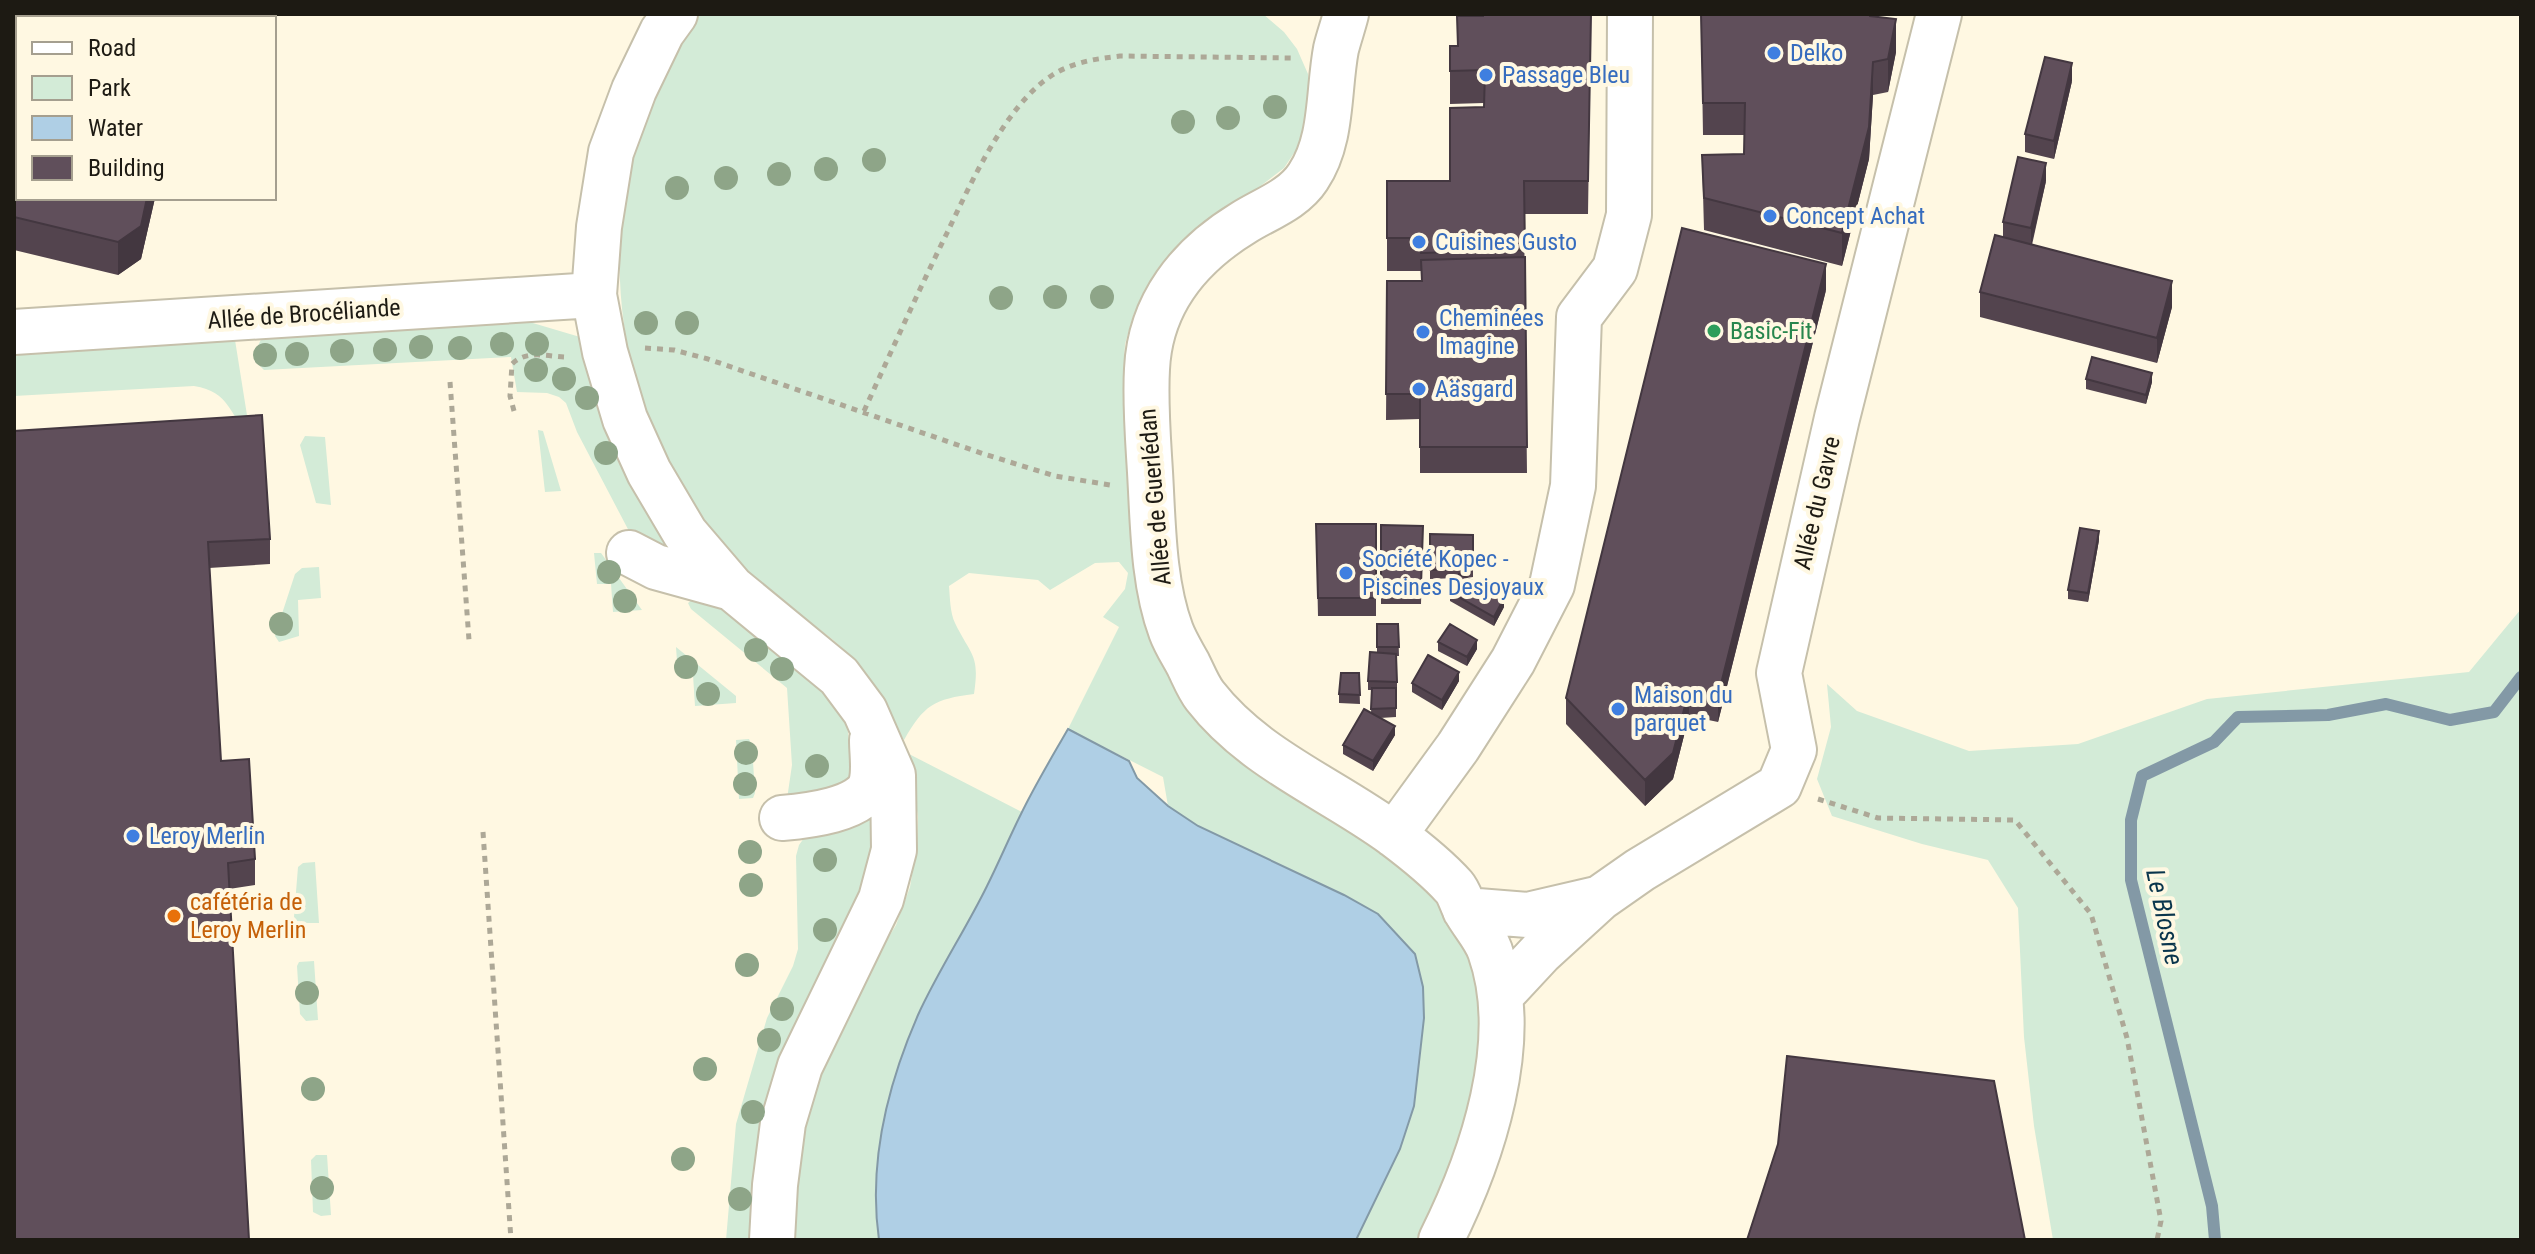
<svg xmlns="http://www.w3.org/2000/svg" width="2535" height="1254" font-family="'Roboto Condensed',sans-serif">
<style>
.green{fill:#d3ebd7}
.water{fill:#afcfe5;stroke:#8399a6;stroke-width:2}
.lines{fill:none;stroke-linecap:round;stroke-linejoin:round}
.stream{stroke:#8399a6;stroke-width:12}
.minor-casing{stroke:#c6c0ab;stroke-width:48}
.path{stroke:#ada897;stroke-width:5;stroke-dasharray:6 6;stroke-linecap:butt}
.minor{stroke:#fff;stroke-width:44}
.tree{fill:#8ea588}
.wall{fill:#53444e}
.shaded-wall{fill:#433740}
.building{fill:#604f5b;stroke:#433740;stroke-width:2}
.shop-dot{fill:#3f7fe0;stroke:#fff8e2;stroke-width:3}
.leisure-dot{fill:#2e9e5b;stroke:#fff8e2;stroke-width:3}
.food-dot{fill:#e8710a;stroke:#fff8e2;stroke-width:3}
.labels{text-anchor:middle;stroke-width:8;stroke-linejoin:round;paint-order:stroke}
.shop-label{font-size:24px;fill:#366cbe;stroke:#fff8e2;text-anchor:start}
.street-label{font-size:24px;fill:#1d1a13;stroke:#fff8e2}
.leisure-label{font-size:24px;fill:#27864d;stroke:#fff8e2;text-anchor:start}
.food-label{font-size:24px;fill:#c56008;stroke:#fff8e2;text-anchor:start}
.water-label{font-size:26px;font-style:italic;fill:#0a354c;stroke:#fff8e2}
</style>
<rect width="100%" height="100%" fill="#fff8e2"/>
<path class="green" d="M700,14H1263L1284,32L1297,49L1308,74L1310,101L1307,125L1298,147L1284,168L1178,249L1158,268L1144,291L1133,316L1125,344L1123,381L1134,562L1143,611L1347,822L1459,915L1486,1008L1466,1139L1424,1240H1356L1400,1149L1414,1106L1424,1018L1292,870L1198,826L1168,806L1163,777L1068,729L1119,627L1103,617L1125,589L1128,573L1119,562L1095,563L1050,590L1038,580L969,573L949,586C950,597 950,613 955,623C971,656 980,654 974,694C934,699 924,705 904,740C891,715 879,689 861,667C839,641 809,622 782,601C762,585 741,567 724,547C597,404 582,167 700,14Z
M526,321L580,337L635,491L667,543L665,547L630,533L577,432L566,403L559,397L547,393L517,392L511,357L264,370L257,363L258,346L262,337Z
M235,340L250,434C227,414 231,392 194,386L14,396V353Z
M538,430L543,431L561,491L545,492Z
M305,436L325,437L331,505L316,503L300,445Z
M594,553H601L642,610L613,612L611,584H597Z
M319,567L321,598L298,600L299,636L279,642L275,636L277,629L295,574L302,568Z
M692,600L721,605L833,698L847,724L852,767L851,774L839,788L787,799L792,765L787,688L691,609L688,603Z
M2521,609V1240H2053L2034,1126L2024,1037L2018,908L1988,860L1922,844L1832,816L1817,779L1831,727L1827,684L1857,711L1969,751L2078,744L2207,699L2469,672Z
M676,647L736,696V703L695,706L693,675L678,676Z
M749,739L752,746L755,793L753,798L739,799L736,740Z
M909,754L1022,812L987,886L919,1013L909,1038L876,1217L879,1240H791L799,1145L815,1076L867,973L896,925L910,887L917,845L918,817Z
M872,817L875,819L869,873L844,929L791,1033L778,1077L756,1240H726L736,1124L767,1018L793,966L798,949L796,856L799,845L807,834Z
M315,862L319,923H298L294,917L298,867L303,863Z
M314,961L318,1020L306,1021L300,1014L297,966L299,962Z
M316,1155H327L331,1215L321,1216L313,1212L311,1160Z"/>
<path class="water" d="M1068,729L1129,761L1137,778L1168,806L1198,826L1344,895L1378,914L1415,954L1423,987L1424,1018L1414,1106L1400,1149L1356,1240H879C868,1163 887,1086 918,1015C938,971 966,929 987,886C999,862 1009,838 1021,814C1035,785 1052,757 1068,729Z"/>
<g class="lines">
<path class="stream" d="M2215,1240L2212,1206L2131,880V820L2142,776L2214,742L2238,717L2328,715L2386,704L2450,720L2494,712L2521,677"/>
<g class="minor-casing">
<path id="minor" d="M675,14L662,32L634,90L611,152L599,227L594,295L605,352L625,419L649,472L685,533L732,588L839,676L865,711L893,775L894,850L881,899L800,1066L783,1123L775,1185L772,1240
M1346,14C1343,26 1339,37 1336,49C1328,91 1333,140 1308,177C1293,200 1265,209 1243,223C1189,256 1150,304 1147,369C1145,403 1148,438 1150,472C1153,523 1153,583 1171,631C1175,642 1182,653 1188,664C1193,674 1198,687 1205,696C1254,759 1330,788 1393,834C1413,849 1437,868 1454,887C1460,894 1462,905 1467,913C1474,925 1485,937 1490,951C1522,1041 1482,1158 1441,1240
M14,332L594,295
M629,553L656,567L732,588
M782,818C806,816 863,810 871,784C875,771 872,754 872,740
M1394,835L1458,747L1513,661L1552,585L1573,486L1579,317L1615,269L1629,215L1630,14
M1465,910L1528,915L1597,899
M1500,996L1541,952L1600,898L1640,870L1779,786L1794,750L1779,673L1837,418L1939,14"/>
</g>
<path class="path" d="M645,348L674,350L708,359L984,454L1055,476L1110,485
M450,382L469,640
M514,411L510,396L512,364C526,350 546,356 564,357
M864,411C891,352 918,292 947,233C970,185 1005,106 1051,76C1072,62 1095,59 1120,56L1291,58
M1818,799L1878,818L2015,820L2091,914L2127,1038L2161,1221L2157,1240
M483,832L511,1240"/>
<use href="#minor" class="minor"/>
</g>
<g class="tree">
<circle cx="1275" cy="107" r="12"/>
<circle cx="1228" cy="118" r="12"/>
<circle cx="1183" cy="122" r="12"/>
<circle cx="874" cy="160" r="12"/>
<circle cx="826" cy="169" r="12"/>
<circle cx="779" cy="174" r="12"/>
<circle cx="726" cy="178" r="12"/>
<circle cx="677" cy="188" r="12"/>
<circle cx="1055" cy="297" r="12"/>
<circle cx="1102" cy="297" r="12"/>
<circle cx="1001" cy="298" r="12"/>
<circle cx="646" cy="323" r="12"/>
<circle cx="687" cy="323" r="12"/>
<circle cx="502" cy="344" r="12"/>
<circle cx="537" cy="344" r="12"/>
<circle cx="421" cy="347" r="12"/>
<circle cx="460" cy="348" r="12"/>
<circle cx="385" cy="350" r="12"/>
<circle cx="342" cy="351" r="12"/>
<circle cx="297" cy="354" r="12"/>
<circle cx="265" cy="355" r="12"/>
<circle cx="536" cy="370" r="12"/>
<circle cx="564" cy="379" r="12"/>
<circle cx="587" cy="398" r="12"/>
<circle cx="606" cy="453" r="12"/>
<circle cx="609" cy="572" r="12"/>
<circle cx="625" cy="601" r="12"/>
<circle cx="281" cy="624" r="12"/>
<circle cx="756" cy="650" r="12"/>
<circle cx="686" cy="667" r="12"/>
<circle cx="782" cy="669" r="12"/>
<circle cx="708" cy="694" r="12"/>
<circle cx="746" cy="753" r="12"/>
<circle cx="817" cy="766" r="12"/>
<circle cx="745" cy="784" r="12"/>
<circle cx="750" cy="852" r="12"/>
<circle cx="825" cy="860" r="12"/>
<circle cx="751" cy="885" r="12"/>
<circle cx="825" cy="930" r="12"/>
<circle cx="747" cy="965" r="12"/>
<circle cx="307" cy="993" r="12"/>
<circle cx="782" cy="1009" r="12"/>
<circle cx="769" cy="1040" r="12"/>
<circle cx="705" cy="1069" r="12"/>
<circle cx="313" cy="1089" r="12"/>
<circle cx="753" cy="1112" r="12"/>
<circle cx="683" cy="1159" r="12"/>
<circle cx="322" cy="1188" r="12"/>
<circle cx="740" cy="1199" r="12"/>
</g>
<path class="wall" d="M14,14H201V18L18,198H155L141,259L118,275L14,250Z
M1591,14L1588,214H1524L1527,473H1420V419L1386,420L1387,281H1421V271H1387V181H1450L1484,107V103L1450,104V46H1457Z
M1701,14L1896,52L1888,92L1873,95L1869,159L1842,266L1704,230L1702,155L1744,154L1745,135H1703Z
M2072,81L2054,159L2025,152V134Z
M2046,181L2032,245L2172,307L2157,363L1980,317V292L2003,237V222Z
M1826,290L1718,722L1689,716L1673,779L1645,806L1566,724V698Z
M2086,379L2152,382L2146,404L2086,389Z
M14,431L270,539V564L209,568L221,761L255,859V885L229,889Z
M1316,524H1376V616H1318Z
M1381,525L1423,526L1421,604H1381Z
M1430,534L1473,535V577L1466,578L1504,607L1494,626L1450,601V592L1457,578L1430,579Z
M2099,540L2088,602L2068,599V590Z
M1377,624H1398L1399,656H1396L1397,682V691H1396V717L1380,718L1395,735L1373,771L1343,754V745L1371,713L1372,690H1368V681L1377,652Z
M1438,642L1477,649L1467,666L1438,651Z
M1359,673L1360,704L1339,703V694Z
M1459,681L1442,710L1412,692V683Z"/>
<path class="shaded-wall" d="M1896,19V52L1888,92V59Z
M1873,62V95L1869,159L1842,266V233Z
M2072,63V81L2054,159V141Z
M2046,163V181L2031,246V228Z
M147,198H155L141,259L118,275V242Z
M1826,264V290L1718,722V696Z
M2172,281V307L2157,363V338Z
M2152,373V382L2146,404V395Z
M2099,531V540L2088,602V593Z
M1504,598V607L1494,626V617Z
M1477,640V649L1467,666V657Z
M1459,672V681L1442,710V700Z
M1689,690V716L1673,779L1645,806V780Z
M1395,726V735L1373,771V761Z"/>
<path class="building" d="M14,14H197L196,18H18V198H147L141,226L118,242L14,217Z
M1483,14H1591L1588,181H1524L1525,250L1421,253V238H1387V181H1450V108L1484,107L1485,70L1450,71V46H1458L1457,16H1483Z
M1701,14H1869L1870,16L1896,19L1888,59L1873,62L1869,127L1842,233L1704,198L1702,155L1744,154L1745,103H1703Z
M2045,57L2072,63L2054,141L2025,134Z
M2018,157L2046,163L2031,228L2003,222Z
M1682,228L1826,264L1718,696L1689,690L1673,753L1645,780L1566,698Z
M1995,235L2172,281L2157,338L1980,292Z
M1525,257L1527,447H1420V394H1386L1387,281H1422L1421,260Z
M2092,357L2152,373L2146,395L2086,379Z
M262,415L270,539L208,542L221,761L249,759L255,859L228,863L249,1240H14V431Z
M1316,524H1376V598H1318Z
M1381,525L1423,526L1421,586H1381Z
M2080,528L2099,531L2088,593L2068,590Z
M1430,534L1473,535V568L1430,570Z
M1459,574L1504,598L1494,617L1450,592Z
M1377,624H1398L1399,647H1377Z
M1450,624L1477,640L1467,657L1438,642Z
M1370,652L1396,654L1397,682L1368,681Z
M1428,655L1459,672L1442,700L1412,683Z
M1341,673H1359L1360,695L1339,694Z
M1372,688H1396V708L1371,709Z
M1364,709L1395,726L1373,761L1343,745Z
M1787,1056L1994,1081L2025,1240H1747L1778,1144Z"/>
<g class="shop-dot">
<circle cx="1774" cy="53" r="8"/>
<circle cx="1486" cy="75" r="8"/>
<circle cx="1770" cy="216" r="8"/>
<circle cx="1419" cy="242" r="8"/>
<circle cx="1423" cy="332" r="8"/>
<circle cx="1419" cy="389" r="8"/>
<circle cx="1346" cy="573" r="8"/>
<circle cx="1618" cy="709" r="8"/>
<circle cx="133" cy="836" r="8"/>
</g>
<circle class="leisure-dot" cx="1714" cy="331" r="8"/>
<circle class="food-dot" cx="174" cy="916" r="8"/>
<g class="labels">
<g class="shop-label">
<text x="1790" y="61">Delko</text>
<text x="1502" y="83">Passage Bleu</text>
<text x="1786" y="224">Concept Achat</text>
<text x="1435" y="250">Cuisines Gusto</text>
<text x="1439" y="326">Cheminées<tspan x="1439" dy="28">Imagine</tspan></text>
<text x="1435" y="397">Aäsgard</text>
<text x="1362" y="567">Société Kopec -<tspan x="1362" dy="28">Piscines Desjoyaux</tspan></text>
<text x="1634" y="703">Maison du<tspan x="1634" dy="28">parquet</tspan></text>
<text x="149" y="844">Leroy Merlin</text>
</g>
<g class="street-label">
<text transform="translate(304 314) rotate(-4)" y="8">Allée de Brocéliande</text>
<text transform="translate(1155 497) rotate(-95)" y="8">Allée de Guerlédan</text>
<text transform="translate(1817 503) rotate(-77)" y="8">Allée du Gavre</text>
</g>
<g class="leisure-label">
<text x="1730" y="339">Basic-Fit</text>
</g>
<g class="food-label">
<text x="190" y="910">cafétéria de<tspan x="190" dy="28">Leroy Merlin</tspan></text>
</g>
<g class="water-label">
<text transform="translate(2165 917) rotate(78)" y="9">Le Blosne</text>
</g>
</g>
<rect width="2535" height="1254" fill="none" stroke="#1d1a13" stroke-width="32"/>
<rect x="16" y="16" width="260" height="184" fill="#fff8e2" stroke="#a59f8f" stroke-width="2"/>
<rect x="32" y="42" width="40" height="12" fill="#ffffff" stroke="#a59f8f" stroke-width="2"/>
<text x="88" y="56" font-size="24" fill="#1d1a13">Road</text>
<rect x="32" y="76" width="40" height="24" fill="#d3ebd7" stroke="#a59f8f" stroke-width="2"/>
<text x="88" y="96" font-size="24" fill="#1d1a13">Park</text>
<rect x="32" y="116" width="40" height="24" fill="#afcfe5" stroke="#a59f8f" stroke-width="2"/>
<text x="88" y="136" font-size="24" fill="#1d1a13">Water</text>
<rect x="32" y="156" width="40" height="24" fill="#604f5b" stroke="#a59f8f" stroke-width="2"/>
<text x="88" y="176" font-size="24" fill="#1d1a13">Building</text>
</svg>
